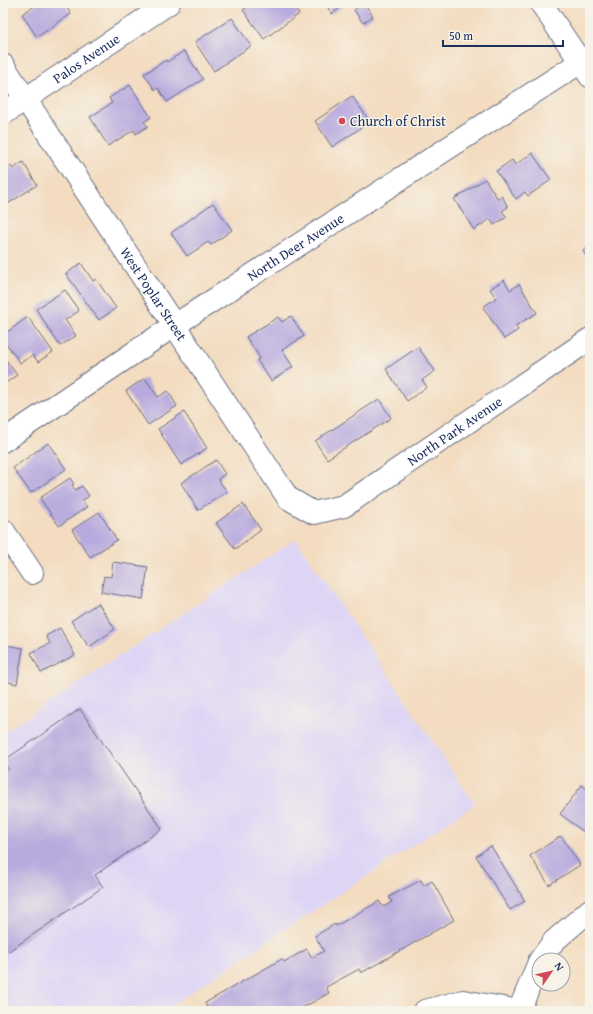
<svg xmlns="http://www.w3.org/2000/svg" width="593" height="1014" font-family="'Gentium Book Plus',serif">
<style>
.built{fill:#ded5f5}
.building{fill:#b8aade}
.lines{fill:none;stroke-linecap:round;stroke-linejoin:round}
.minor-casing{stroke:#676c80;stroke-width:24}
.minor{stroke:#fff;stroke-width:22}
.poi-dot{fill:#d1495b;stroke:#f7f3e8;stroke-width:1.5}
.labels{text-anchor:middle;stroke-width:3;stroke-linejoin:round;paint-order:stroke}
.street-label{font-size:14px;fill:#1b2f5e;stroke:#f7f3e8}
.poi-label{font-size:14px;fill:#1b2f5e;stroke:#f7f3e8;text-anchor:start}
</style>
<rect width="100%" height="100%" fill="#f7f3e8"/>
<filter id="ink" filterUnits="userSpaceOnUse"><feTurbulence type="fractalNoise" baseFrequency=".025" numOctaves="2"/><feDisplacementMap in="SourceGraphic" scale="8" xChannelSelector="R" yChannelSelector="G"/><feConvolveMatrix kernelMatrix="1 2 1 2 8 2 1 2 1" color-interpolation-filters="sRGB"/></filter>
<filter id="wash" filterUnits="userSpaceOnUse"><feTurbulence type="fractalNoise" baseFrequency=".012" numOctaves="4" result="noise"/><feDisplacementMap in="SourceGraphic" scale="16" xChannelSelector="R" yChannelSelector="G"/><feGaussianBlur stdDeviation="0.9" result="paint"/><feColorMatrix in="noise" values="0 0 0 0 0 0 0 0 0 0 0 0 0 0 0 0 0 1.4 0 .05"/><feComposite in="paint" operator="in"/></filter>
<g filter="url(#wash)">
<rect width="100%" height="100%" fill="#f3dcc0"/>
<path class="built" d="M296,539L475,804L163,1011H3V733Z"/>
<g id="blocks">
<path class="building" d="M39,3H47L48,5L50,3H64L71,14L37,37L22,14Z
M253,3H291L299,14L264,39L243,10Z
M325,3H340L343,6L332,14Z
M364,3L373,16L363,23L354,10Z
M232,18L251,46L214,71L195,42Z
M184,51L203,79L167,102L158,88L155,90L144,74L166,60L167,62Z
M130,85L151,117L144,122L148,126L136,134L134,130L108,146L90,117L112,103L109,98Z
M352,96L370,122L332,147L315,121Z
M532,153L551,180L528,196L525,192L516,199L496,171L512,160L515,165Z
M23,162L37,185L3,207V171L11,166L13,169Z
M485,179L498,199L502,196L508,207L502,211L507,217L494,225L490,219L474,230L454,199Z
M213,203L232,230L211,245L208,242L187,256L171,233Z
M590,246V262L583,251Z
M81,263L93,281L96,279L116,308L99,320L66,274Z
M504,280L510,290L519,284L537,313L515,326L518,330L504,339L483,307L496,298L490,289Z
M65,290L79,311L65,320L76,336L60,346L36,309Z
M291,316L304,336L282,350L293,367L271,381L257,360L260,358L246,337L278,317L282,322Z
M28,317L53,352L38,362L33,355L20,363L3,339V335Z
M418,347L435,371L422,380L427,387L407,401L386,369Z
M3,356L17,375L3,385Z
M145,378L158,397L168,391L177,406L148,425L126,391Z
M379,399L391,418L327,459L315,441Z
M184,412L207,448L181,465L158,429Z
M48,443L66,469L31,493L13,468Z
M216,460L225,474L218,479L227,492L198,510L181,483Z
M70,478L74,484L72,485L75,490L82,486L89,496L82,501L87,507L59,526L40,498Z
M243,504L261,530L235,549L216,523Z
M99,512L117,540L90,557L72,530Z
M113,562L148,567L143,599L101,592L104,576L111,577Z
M98,603L115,629L89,647L71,621Z
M60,628L75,655L41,673L31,653L50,643L46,636Z
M6,645L23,648L17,684L3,681V658L4,659Z
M80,709L162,829L95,875L103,887L3,955V773L9,769L3,761Z
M582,785L590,791V832L588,835L560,814Z
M561,836L580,865L549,885L530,856Z
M491,846L525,901L510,910L476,856Z
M421,880L424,886L432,881L454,920L361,973L359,969L326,987L329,993L297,1011H200L207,1007L205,1003L282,959L284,962L307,949L312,958L324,951L315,936L335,924L336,926L379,901L383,907L392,902L389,897Z"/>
</g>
</g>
<g filter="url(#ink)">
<use href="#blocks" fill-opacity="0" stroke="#676c80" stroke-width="1"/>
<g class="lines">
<g class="minor-casing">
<g id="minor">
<path d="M541,3L590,76"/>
<path id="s1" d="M3,65L288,498L314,513L344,506L590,339"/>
<path id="s2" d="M3,114L169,3"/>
<path id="s3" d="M3,441L175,325L590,56"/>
<path d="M3,530L32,573"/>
<path d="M540,960L554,941L590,910"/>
<path d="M425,1011L463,1001L519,1011"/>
<path d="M519,1011L539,962"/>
</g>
</g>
<use href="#minor" class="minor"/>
</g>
</g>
<circle class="poi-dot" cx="342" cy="121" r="4"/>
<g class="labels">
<g class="street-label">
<text dy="5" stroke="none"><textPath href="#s2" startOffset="100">Palos Avenue</textPath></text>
<text dy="5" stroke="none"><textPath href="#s3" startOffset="351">North Deer Avenue</textPath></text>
<text dy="5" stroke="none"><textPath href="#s1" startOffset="274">West Poplar Street</textPath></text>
<text dy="5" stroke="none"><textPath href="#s1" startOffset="713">North Park Avenue</textPath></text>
</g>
<g class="poi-label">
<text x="350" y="126">Church of Christ</text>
</g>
</g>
<rect width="593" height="1014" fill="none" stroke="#f7f3e8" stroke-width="16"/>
<g transform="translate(551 972) rotate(56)"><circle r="19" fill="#f7f3e8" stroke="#9fa5b1"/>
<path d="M0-3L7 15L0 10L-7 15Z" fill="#d1495b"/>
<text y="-6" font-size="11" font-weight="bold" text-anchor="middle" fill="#1b2f5e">N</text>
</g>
<path d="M443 40v6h120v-6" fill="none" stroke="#1b2f5e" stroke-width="2"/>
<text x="449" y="40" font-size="12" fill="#1b2f5e" stroke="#f7f3e8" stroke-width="3" paint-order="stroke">50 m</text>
</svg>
